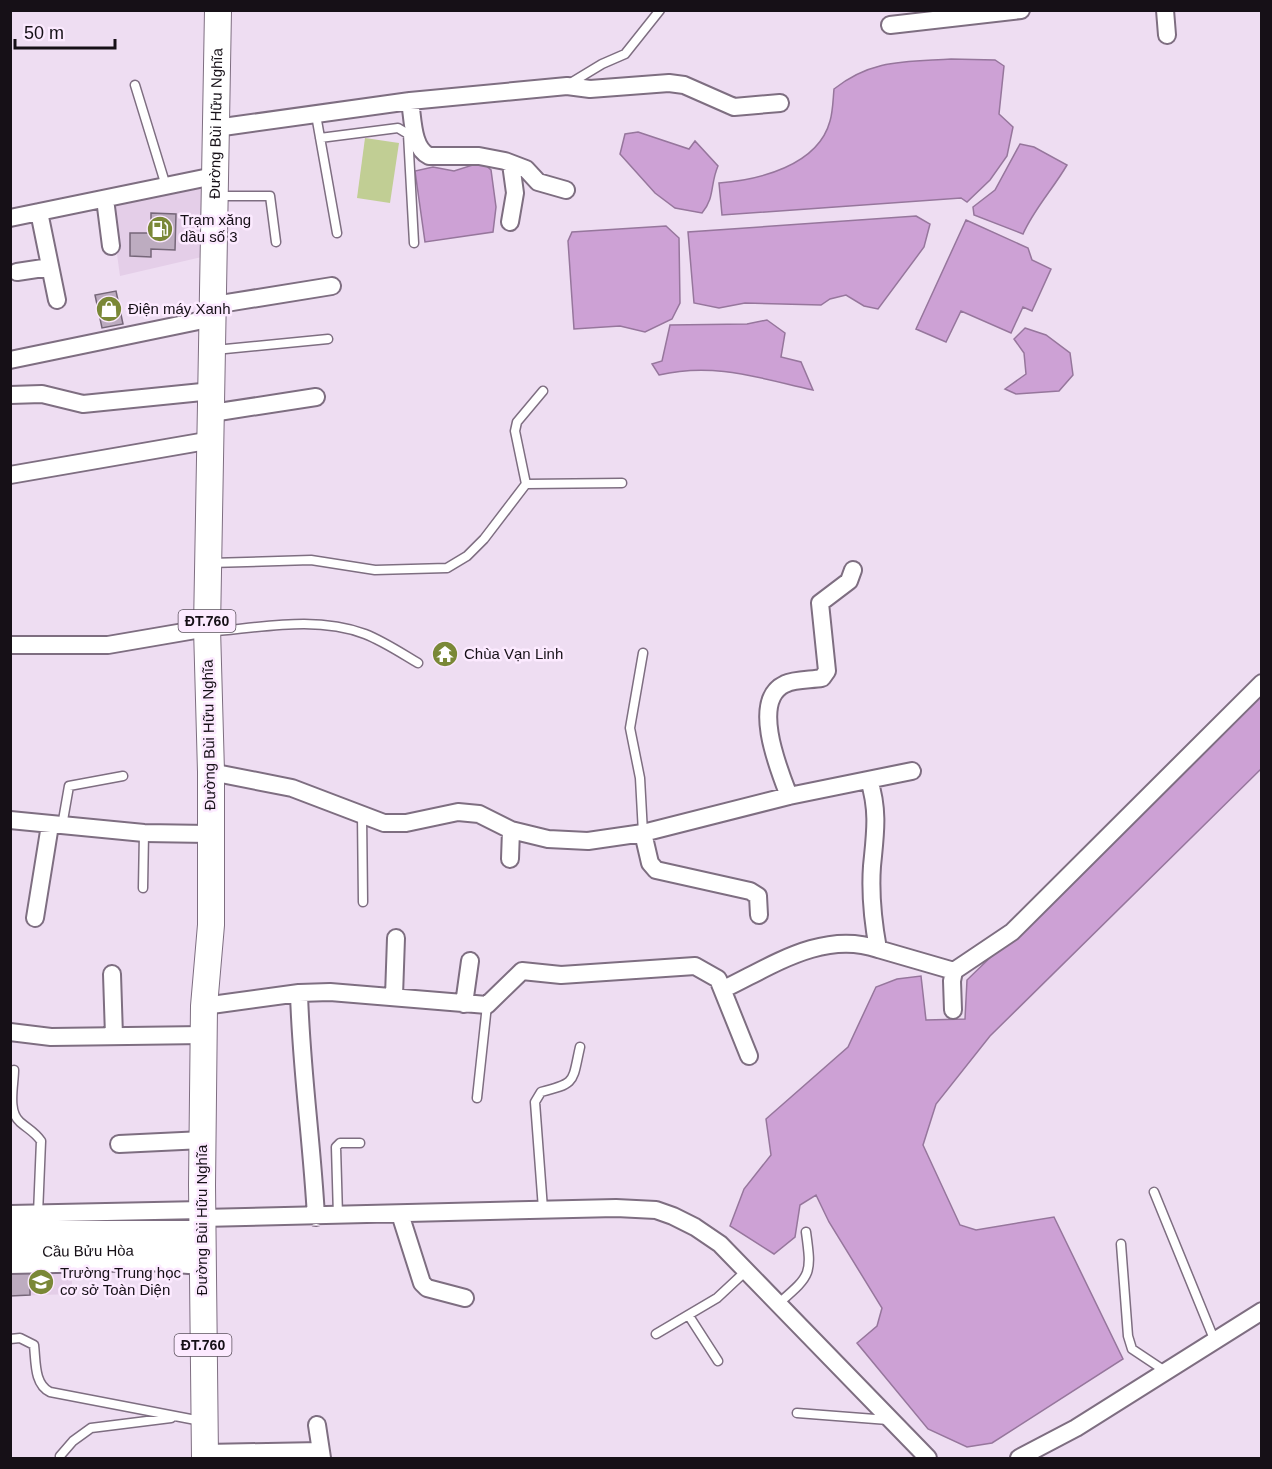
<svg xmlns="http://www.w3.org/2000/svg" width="1272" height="1469" font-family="Arial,sans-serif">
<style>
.built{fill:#e4cee8}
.green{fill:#c1ce94}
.water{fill:#cda1d5;stroke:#96769c;stroke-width:1.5}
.building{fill:#bdacc0;stroke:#756678;stroke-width:1.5}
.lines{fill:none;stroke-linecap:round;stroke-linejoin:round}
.lane-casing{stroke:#7e6e81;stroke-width:11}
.street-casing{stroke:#7e6e81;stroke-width:20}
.secondary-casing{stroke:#7e6e81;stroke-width:26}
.primary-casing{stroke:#7e6e81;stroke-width:28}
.lane{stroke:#fff;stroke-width:8}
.street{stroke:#fff;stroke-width:16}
.secondary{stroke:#fff;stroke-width:22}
.primary{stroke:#fff;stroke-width:26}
.labels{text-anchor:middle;stroke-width:5;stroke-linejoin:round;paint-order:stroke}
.shield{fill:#fceaff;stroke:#5b515d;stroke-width:1.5}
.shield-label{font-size:14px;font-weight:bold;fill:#161017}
.street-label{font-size:15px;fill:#161017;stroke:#fceaff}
.poi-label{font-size:15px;fill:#161017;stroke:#fceaff;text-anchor:start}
</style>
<rect width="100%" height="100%" fill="#eeddf2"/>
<path class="built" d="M207,183L206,256L120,276L110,203Z
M72,1269V1294L11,1296L10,1270Z"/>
<path class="green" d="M365,138L399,143L390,203L357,198Z"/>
<path class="water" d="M951,59L995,60L1004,66L999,114L1013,127L1007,156L990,180L967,202L961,198L722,215L719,183C758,180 818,166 830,121C833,111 833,99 834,89C872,59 905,62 951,59Z
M638,132L689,149L695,141L718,166C710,184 715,198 702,213L675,208L655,193L620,154L625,134Z
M1020,144L1034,147L1067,165C1053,189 1034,209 1023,234L974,215L973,207L995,190Z
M482,162L491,170L496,207L493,232L425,242L415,171L433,167L454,171Z
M916,216L930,224L924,247L878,309L864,306L846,295L830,299L821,305L745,303L719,308L694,303L688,232Z
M966,220L1028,248L1032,260L1051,269L1032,311L1023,307L1011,333L961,311L946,342L916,329Z
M666,226L679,238L680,303L672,319L645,332L620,326L574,329L568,241L572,232Z
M767,320L785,333L781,357L801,362L813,390C759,378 714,362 659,375L652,364L662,361L670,325L747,324Z
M1025,328L1046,335L1070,353L1073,375L1059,391L1016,394L1005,389L1026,374L1024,353L1014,339Z
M1261,695V769L990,1036L936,1104L923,1145L960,1225L976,1230L1054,1217L1123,1359L992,1443L967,1447L928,1429L857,1343L877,1326L882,1308L829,1222L816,1195L800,1205L795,1237L774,1254L730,1226L744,1189L771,1155L766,1119L848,1047L876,987L897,979L921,976L926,1020L965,1019L967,980Z"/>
<path class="building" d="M151,213L176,214L175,250L151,249V257L130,256V233H151Z
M116,291L123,324L102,328L95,295Z
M30,1269V1295L10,1296V1270Z"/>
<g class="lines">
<g class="lane-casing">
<path id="lane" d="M569,84L602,64L625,54L660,10
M135,85L166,186
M316,115L337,233
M320,138L398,128L408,134L414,243
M219,196H270L276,242
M215,350L328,339
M526,484L515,431L517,422L543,391
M210,563L311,560L375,570L447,568L467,556L484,539L526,484L622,483
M208,632C259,628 316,615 365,634C383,641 401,653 418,663
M362,815L363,902
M62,826L69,786L123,776
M643,833L640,778L630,728L643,653
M143,888L144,833
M14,1070C14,1085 7,1111 20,1122C28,1129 35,1132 41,1141L38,1214
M477,1098L487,1005
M1154,1192L1214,1339
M543,1209L535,1102L541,1092C577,1083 572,1082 580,1047
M338,1216L336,1147L340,1143H360
M1121,1244L1128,1336L1132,1349L1165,1371
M779,1303C811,1275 812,1275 806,1232
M689,1316L718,1361
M656,1334L717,1298L747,1270
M10,1339L20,1338L34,1345C36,1362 34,1384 50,1392L201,1421
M797,1413L888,1420
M60,1456L73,1441L91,1428L171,1418"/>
</g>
<g class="street-casing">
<path id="street" d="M1165,10L1167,35
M890,25L1021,10
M410,101C413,119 412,148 429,156H479L505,161L526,169L538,182L566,190
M216,128L410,101L567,86L590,89L669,83L684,85L734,107L780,103
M105,199L111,246
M39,212L57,300
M10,218L214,176
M510,222L515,193L511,164
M17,272L50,267
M214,305L332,286
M10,360L213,318
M10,395L42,394L83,404L212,391
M212,413L316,397
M10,475L212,440
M10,645H108L207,628
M211,772L292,788L384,823H406L458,812L479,814L511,830L548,839L588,841L643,833L789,796L912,771
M869,780C879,811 875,835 872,866C870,894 873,922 878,949L954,971
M789,796C779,770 750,700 785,684C795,679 811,680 822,678L827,671L820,603L849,581L853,570
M10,820L144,833L209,834
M643,833L650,863L656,870L750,891L758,896L759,915
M510,859L511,830
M35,918L50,825
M112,974L114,1036
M724,989C772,966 823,930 878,949
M299,993C301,1068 312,1142 316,1217
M394,996L396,938
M464,1004L470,961
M204,1006L299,993L330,992L487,1005L522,971L561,975L695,966L718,979L749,1056
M953,1010L952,981L954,971L1012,932L1262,683
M10,1032L51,1037L204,1035
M119,1144L203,1140
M10,1214L202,1210
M400,1214L422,1283L427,1288L465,1298
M202,1218L616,1208L656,1210L673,1216L695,1227L720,1244L928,1458
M10,1265L149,1262L202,1266
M317,1425L322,1458
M205,1453L321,1451
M1019,1458L1076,1428L1262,1311"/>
</g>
<g class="secondary-casing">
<g id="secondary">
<path d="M10,1232H202"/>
<path id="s1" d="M10,1252L202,1250"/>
</g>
</g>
<g class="primary-casing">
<g id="primary">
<path id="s2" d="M205,1458L202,1185L204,1006L211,925V772L207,628L218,10"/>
</g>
</g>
<use href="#lane" class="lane"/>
<use href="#street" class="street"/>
<use href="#secondary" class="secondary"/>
<use href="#primary" class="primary"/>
</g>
<defs>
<g id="fuel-disc" transform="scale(1.35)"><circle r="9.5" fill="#7a8837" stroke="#fceaff"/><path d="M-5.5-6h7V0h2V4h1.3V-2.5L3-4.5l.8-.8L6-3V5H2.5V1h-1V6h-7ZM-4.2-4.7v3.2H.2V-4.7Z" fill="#fff"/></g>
<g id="shop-disc" transform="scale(1.35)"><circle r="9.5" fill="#7a8837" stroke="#fceaff"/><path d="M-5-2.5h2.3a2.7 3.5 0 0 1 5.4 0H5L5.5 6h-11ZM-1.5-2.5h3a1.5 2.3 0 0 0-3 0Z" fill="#fff"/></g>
<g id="temple-disc" transform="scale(1.35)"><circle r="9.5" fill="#7a8837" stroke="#fceaff"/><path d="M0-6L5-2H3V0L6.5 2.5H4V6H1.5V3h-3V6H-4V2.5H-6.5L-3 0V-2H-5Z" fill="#fff"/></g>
<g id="school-disc" transform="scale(1.35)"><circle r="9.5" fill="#7a8837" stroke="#fceaff"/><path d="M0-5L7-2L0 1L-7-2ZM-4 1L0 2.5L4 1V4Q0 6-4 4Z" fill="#fff"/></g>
</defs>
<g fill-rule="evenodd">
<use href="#fuel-disc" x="160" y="229"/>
<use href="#shop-disc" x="109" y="309"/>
<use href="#temple-disc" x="445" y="654"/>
<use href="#school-disc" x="41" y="1282"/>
</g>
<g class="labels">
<g class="shield">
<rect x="178.5" y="610" width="57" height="22" rx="4.5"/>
<rect x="174.5" y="1334" width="57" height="22" rx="4.5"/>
</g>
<g class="shield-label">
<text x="207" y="626">ĐT.760</text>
<text x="203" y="1350">ĐT.760</text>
</g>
<g class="street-label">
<text dy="5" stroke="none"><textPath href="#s2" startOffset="1335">Đường Bùi Hữu Nghĩa</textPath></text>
<text transform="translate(209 735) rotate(-91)" y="5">Đường Bùi Hữu Nghĩa</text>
<text transform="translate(202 1220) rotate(-90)" y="5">Đường Bùi Hữu Nghĩa</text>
<text dy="5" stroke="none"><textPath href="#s1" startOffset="78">Cầu Bửu Hòa</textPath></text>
</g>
<g class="poi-label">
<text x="180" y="225">Trạm xăng<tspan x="180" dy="17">dầu số 3</tspan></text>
<text x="128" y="314">Điện máy Xanh</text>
<text x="464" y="659">Chùa Vạn Linh</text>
<text x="60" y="1278">Trường Trung học<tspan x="60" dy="17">cơ sở Toàn Diện</tspan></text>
</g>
</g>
<rect width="1272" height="1469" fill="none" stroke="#161017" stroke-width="24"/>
<path d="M15 39v9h100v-9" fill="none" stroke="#161017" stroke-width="3"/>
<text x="24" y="39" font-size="18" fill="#161017" stroke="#fceaff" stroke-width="4.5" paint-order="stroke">50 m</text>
</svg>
